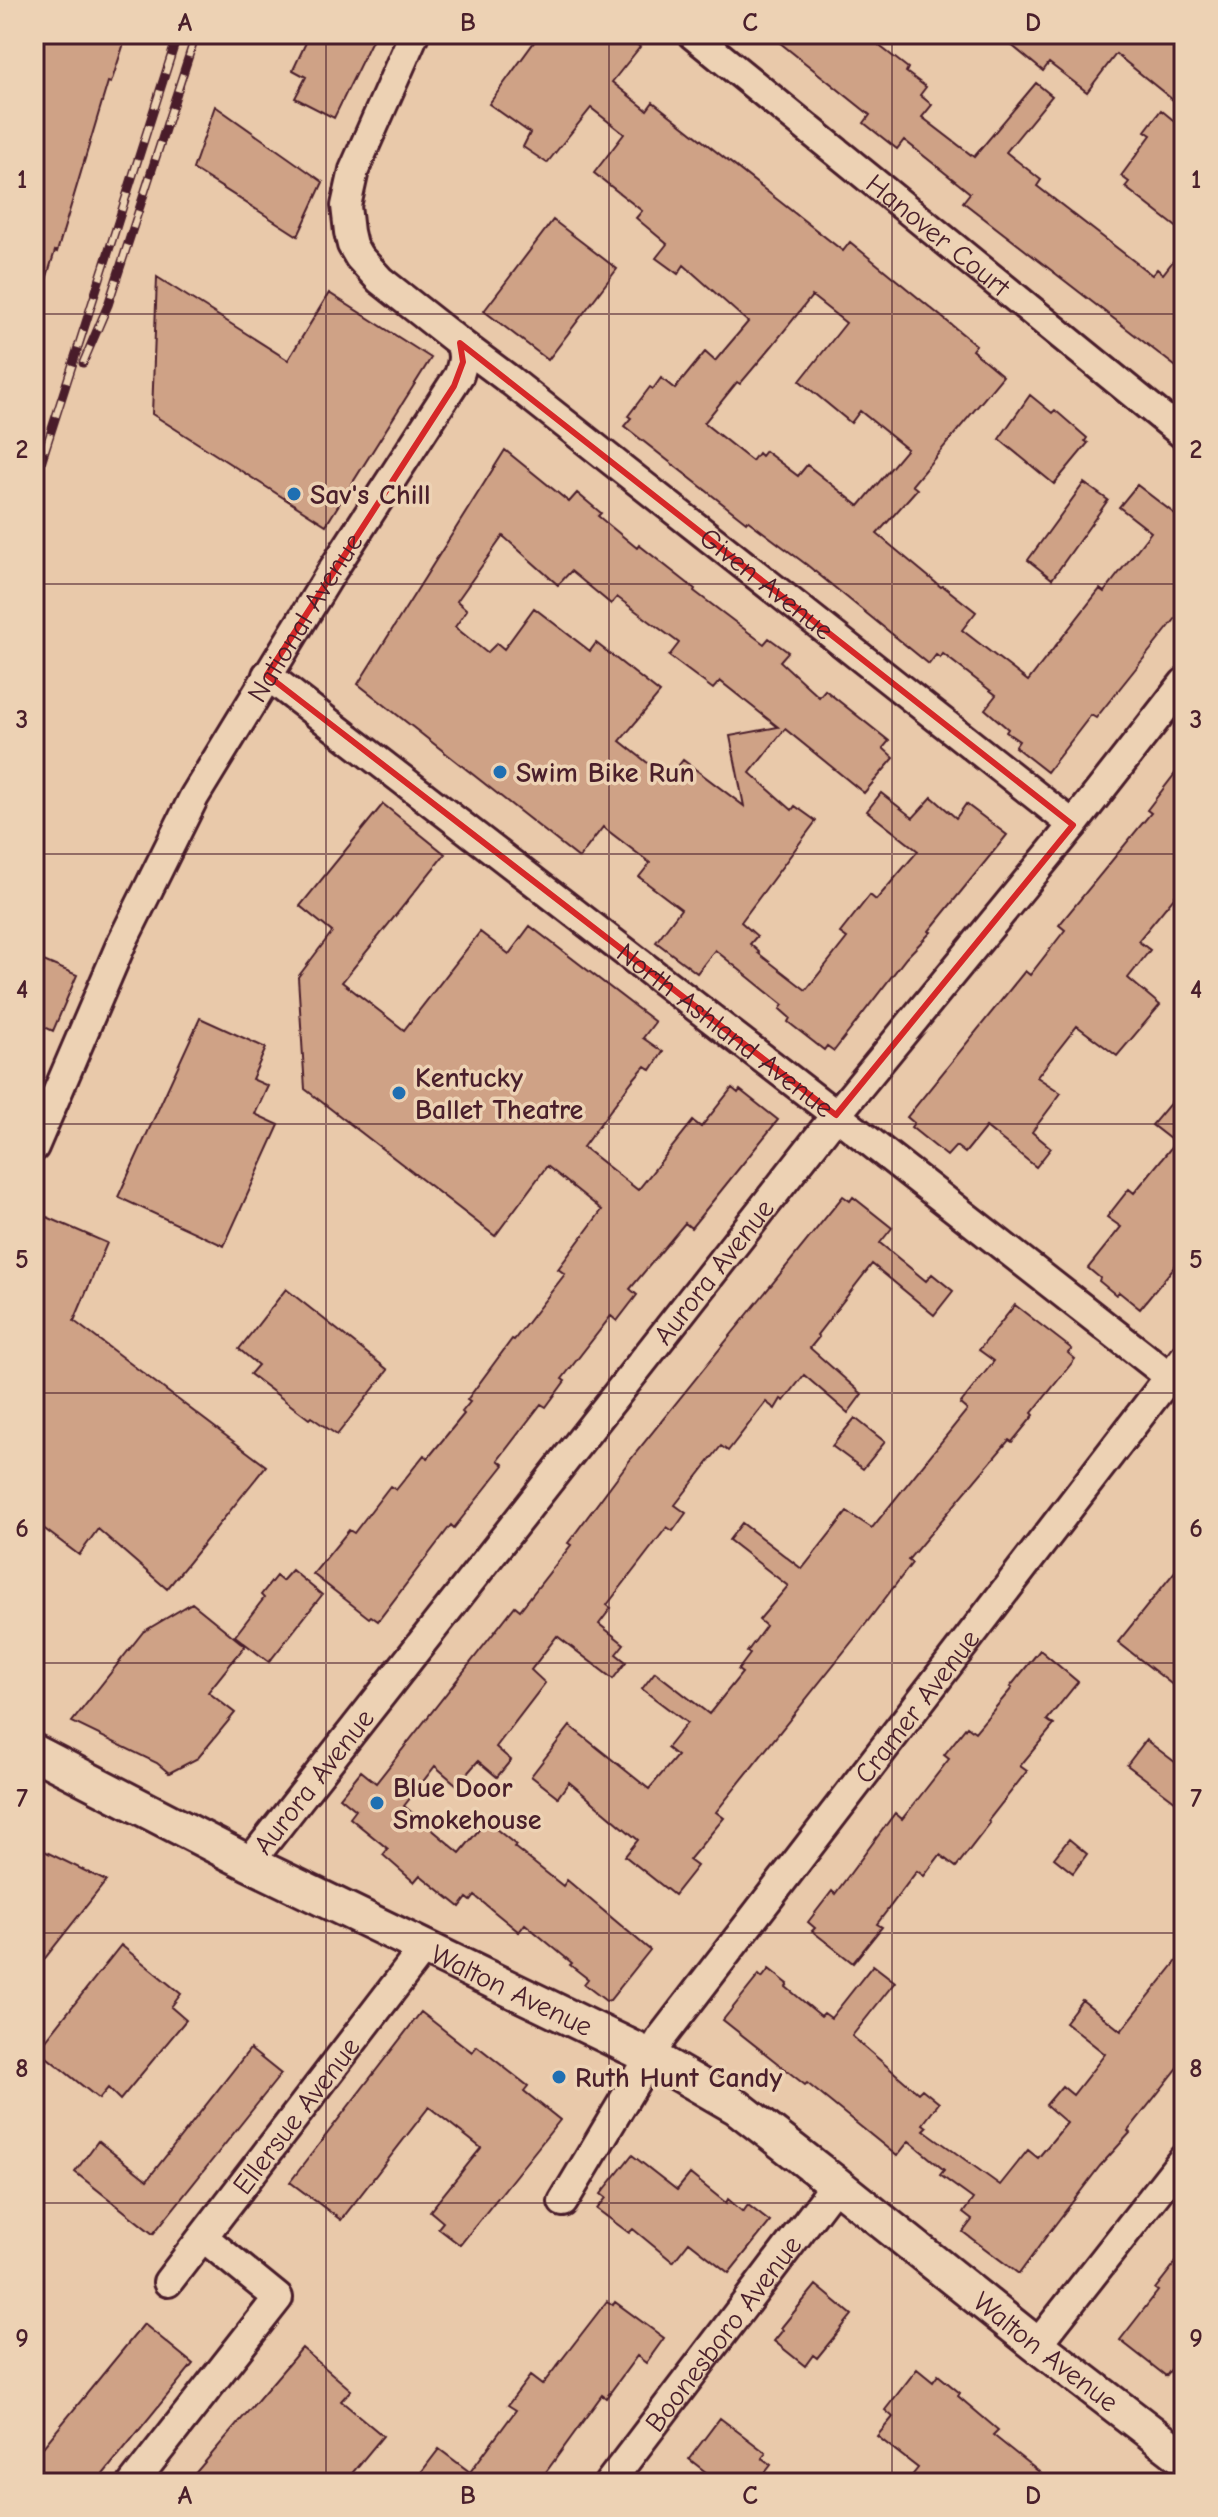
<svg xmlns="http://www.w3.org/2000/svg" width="1218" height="2517" font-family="'Comic Neue',sans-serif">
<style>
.building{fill:#cfa286;stroke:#4a1f2b;stroke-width:2;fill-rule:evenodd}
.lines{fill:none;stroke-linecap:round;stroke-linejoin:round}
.minor-casing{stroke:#4a1f2b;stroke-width:34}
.tertiary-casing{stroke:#4a1f2b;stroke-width:40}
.minor{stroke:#edd2b4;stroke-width:28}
.tertiary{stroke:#edd2b4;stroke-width:34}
.rail-casing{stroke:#4a1f2b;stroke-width:9}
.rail{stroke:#edd2b4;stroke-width:6;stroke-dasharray:18;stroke-linecap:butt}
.marked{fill:none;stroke:#d62828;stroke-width:6;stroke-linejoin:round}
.grid{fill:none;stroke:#4a1f2b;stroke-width:2;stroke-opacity:0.55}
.poi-dot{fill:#1f6fb2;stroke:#edd2b4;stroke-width:3}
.labels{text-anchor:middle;stroke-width:7;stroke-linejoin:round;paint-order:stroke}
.street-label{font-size:28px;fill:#4a1f2b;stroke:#edd2b4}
.poi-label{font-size:28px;font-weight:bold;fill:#4a1f2b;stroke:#edd2b4;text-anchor:start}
.neatline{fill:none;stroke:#4a1f2b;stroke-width:3}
.grid-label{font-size:26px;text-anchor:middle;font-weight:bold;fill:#4a1f2b}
</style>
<rect width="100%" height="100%" fill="#e9c9aa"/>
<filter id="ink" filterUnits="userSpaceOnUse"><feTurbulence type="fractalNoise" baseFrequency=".0125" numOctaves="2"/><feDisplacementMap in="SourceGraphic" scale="16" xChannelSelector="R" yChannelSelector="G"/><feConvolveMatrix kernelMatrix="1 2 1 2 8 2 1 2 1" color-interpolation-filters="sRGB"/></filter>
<g filter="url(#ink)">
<path class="building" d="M34,34H127L111,83L108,82L57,252L55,251L39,302L34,301Z
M310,34H375L334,118L295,98L306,77L293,70Z
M540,34H625L640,47L612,82L647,110L653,102L843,251L850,242L976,345L972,350L1003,376L912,485L917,489L877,534L941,587L943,586L976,612L962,630L1028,681L1100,589L1104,592L1151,532L1119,507L1137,485L1184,521V608L1096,718L1091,715L1047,772L1015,747L1019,741L1006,732L1008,729L985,709L996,695L943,654L940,658L936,655L929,664L807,565L747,520L746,522L624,426L631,418L628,416L650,387L653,389L661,378L675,389L705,352L715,361L748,322L684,265L678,274L656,258L667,244L636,218L642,211L594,173L624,134L591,108L547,163L523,147L530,133L489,104ZM812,296L846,323L800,381L851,423L860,411L907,449L859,506L807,465L798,476L765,451L761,456L758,453L752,461L704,423L737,382L740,384L772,346Z
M769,34H864L908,68L906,72L926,87L920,95L932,105L922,117L974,157L1036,83L1052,96L1006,152L1041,180L1037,186L1152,275L1157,269L1163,274L1184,247V373L963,202L970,193L904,140L897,149L864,123L870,115Z
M998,34H1184V86L1173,100L1116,54L1087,92L1049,63L1043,71Z
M215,106L323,182L298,236L193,169Z
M1161,110L1184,129V233L1125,187L1129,182L1121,176L1151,135L1145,131Z
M553,220L617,269L548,360L484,311Z
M157,277L288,360L329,293L431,358L326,525L152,414Z
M1030,395L1052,413L1055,410L1087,438L1085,441L1088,443L1054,484L999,439Z
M505,450L569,502L577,493L601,513L598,516L637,548L639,545L695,589L694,591L764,644L769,638L788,652L780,661L819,697L825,690L889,741L883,748L894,758L864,793L785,729L750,773L792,810L795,806L816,821L741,922L757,936L750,944L759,952L758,953L798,984L806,990L847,938L840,933L870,895L876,900L918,851L867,811L881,793L913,818L932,797L956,818L966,804L1007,835L929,931L931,932L906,958L834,1051L827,1046L824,1050L788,1022L790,1018L780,1009L783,1005L715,950L697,973L656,942L681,909L639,877L650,863L603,827L579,858L358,684ZM503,536L558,585L571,571L611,604L617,597L679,643L669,656L713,689L720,681L778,727L730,736L744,806L683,760L668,779L620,741L660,693L596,643L590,651L534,608L504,649L497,643L487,653L455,627L467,610L457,601Z
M1084,483L1108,500L1052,579L1028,560Z
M1184,762V885L1138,941L1150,950L1128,978L1160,1005L1117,1056L1077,1026L1037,1077L1061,1093L1032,1132L1051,1148L1036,1167L986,1127L965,1153L956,1146L947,1156L911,1127L914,1123L907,1117L1025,971L1030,975L1065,930L1059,925L1151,813L1147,810Z
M383,804L445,854L342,982L404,1030L480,932L509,954L530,926L655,1022L643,1038L663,1052L651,1070L645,1066L632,1081L583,1147L638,1190L693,1121L701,1127L732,1088L738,1093L740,1090L778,1120L691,1228L685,1223L630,1289L637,1295L617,1321L611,1316L562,1379L565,1381L546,1407L541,1404L498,1460L504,1465L454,1528L451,1525L378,1621L371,1616L369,1618L313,1574L349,1530L354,1533L390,1486L396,1490L424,1455L428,1458L464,1414L462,1412L470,1402L467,1400L512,1339L514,1340L565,1274L558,1269L602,1210L547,1166L495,1236L305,1089L298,977L332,932L300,906Z
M34,957L77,975L53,1031L34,1022Z
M200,1018L266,1048L252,1079L268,1086L255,1114L279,1125L224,1246L118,1197Z
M1172,1101L1184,1110V1255L1140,1309L1119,1292L1116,1295L1099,1281L1100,1278L1088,1268L1121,1227L1107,1217L1129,1189L1134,1193L1175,1143L1152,1125Z
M843,1196L850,1201L853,1197L892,1228L880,1243L926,1281L932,1274L953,1291L934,1315L872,1264L817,1335L819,1337L810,1348L862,1394L848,1413L804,1375L784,1401L781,1399L775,1409L766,1402L728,1451L721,1446L675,1505L686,1513L673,1531L667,1527L607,1605L611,1608L599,1624L624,1644L616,1654L626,1662L613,1679L557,1636L531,1670L545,1683L496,1747L511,1760L497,1777L478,1761L457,1785L435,1766L404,1806L460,1853L486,1821L516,1845L514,1847L563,1886L567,1880L650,1950L610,2000L606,2001L584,1984L588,1979L570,1965L572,1963L525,1924L519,1932L475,1896L471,1901L467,1898L460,1907L420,1875L414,1882L383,1855L388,1849L350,1818L356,1810L340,1797L361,1771L376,1783L515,1606L520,1610L571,1545L568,1543L630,1460Z
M40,1214L107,1243L74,1321L266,1466L167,1589L98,1529L79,1555L34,1521V1229Z
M286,1289L388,1370L337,1435L311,1417L309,1419L250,1374L258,1365L239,1349Z
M1015,1305L1072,1349L1068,1353L1075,1359L1032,1413L1034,1415L1012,1442L1009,1440L908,1560L912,1563L858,1634L716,1812L724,1818L689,1860L697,1866L674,1895L625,1856L638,1840L569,1782L558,1797L531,1776L570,1726L649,1789L677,1756L667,1748L687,1723L642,1689L655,1672L709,1714L742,1673L738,1670L750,1654L747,1652L766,1626L759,1620L788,1586L729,1540L742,1523L802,1569L847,1512L872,1528L967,1410L960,1404L994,1361L979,1350Z
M855,1418L885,1442L863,1469L832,1446Z
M1184,1560V1694L1118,1642Z
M292,1570L322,1595L269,1662L235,1636L264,1598L261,1595L276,1576L282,1581Z
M192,1603L245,1646L208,1692L235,1713L198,1758L169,1773L157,1763L72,1722L143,1632Z
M1040,1650L1078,1682L1047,1720L1054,1725L1020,1766L1027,1771L988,1821L990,1823L956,1867L940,1855L924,1876L917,1871L877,1924L882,1927L853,1963L812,1931L815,1928L808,1922L832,1891L835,1894L895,1813L902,1819L918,1799L949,1759L944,1755L967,1726L975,1732L1012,1688L1010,1687Z
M1146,1740L1184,1769V1808L1127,1765Z
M1069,1839L1087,1854L1073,1873L1054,1858Z
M34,1846L106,1881L34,1972Z
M121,1945L181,1994L171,2007L186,2020L120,2100L108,2088L99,2099L38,2050Z
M1184,1952V2060L1128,2131L1130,2133L1100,2166L1048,2234L1019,2274L963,2232L972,2220L963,2213L973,2199L940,2175L944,2170L909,2141L897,2156L807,2083L805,2085L723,2020L759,1975L762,1978L769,1969L788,1984L786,1987L821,2016L824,2013L831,2018L873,1965L895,1982L852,2036L918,2093L922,2089L939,2103L923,2124L927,2127L924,2130L1000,2185L1028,2150L1038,2158L1067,2123L1046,2105L1062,2086L1073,2095L1105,2054L1065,2022L1082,2000L1121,2031Z
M421,2012L472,2052L477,2046L528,2086L524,2091L560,2120L460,2245L438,2228L443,2222L430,2211L481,2148L429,2107L341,2220L290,2182Z
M250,2049L281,2074L153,2234L75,2172L98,2141L147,2180Z
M632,2155L677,2190L690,2174L726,2203L728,2199L743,2212L748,2205L770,2222L729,2273L689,2242L673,2262L633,2229L629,2233L597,2209L606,2198L601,2194Z
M1184,2252V2352L1166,2376L1120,2340L1158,2291L1155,2289Z
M816,2285L852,2315L817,2358L813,2355L805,2366L774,2341L783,2330L781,2328Z
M607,2301L613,2305L615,2302L664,2338L646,2363L637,2356L606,2398L602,2395L538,2483H413L439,2449L470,2472L516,2410L508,2405L530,2376L542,2385Z
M144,2324L193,2364L96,2483H34V2458Z
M302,2348L351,2390L341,2401L383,2436L344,2483H187Z
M917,2369L933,2382L938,2375L960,2393L958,2396L998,2430L993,2435L1053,2483H906L918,2468L877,2436L893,2417L885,2410Z
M720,2418L766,2453L762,2458L771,2465L757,2483H720L689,2459Z"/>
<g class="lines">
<g class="minor-casing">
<g id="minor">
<path id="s1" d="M692,34L1184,435"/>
<path id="s2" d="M460,343L511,381L1073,825"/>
<path id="s3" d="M267,675L836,1115L1184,1388"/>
<path id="s4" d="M34,1147L122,942L194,797L332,571L459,375C463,363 465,355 460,343L380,280L359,257L352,245L349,232L346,206L354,170L414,34"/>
<path id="s5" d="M249,1863L836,1115L1073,825L1184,683"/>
<path id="s6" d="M563,2202L662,2037L1184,1358"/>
<path id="s7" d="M168,2282L424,1948"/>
<path d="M1037,2345L1184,2158"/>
<path d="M133,2483L278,2298L203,2237"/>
<path id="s8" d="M609,2483L836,2184"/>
</g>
</g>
<g class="tertiary-casing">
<g id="tertiary">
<path id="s9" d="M34,1752L249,1863L649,2056L737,2107L836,2184L1037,2345L1184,2458"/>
</g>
</g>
<use href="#minor" class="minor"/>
<use href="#tertiary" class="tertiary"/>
<g class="rail-casing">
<path id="rail" d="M83,363L108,305L196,34
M34,485L178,34"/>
</g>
<use href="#rail" class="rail"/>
</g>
</g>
<path class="marked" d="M460,343L1073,825L836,1115L267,675L454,386L463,362Z"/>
<path class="grid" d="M326,34V2483M609,34V2483M892,34V2483M34,314H1184M34,584H1184M34,854H1184M34,1124H1184M34,1393H1184M34,1663H1184M34,1933H1184M34,2203H1184"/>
<g class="poi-dot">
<circle cx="294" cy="494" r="8"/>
<circle cx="500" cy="772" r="8"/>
<circle cx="399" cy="1093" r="8"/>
<circle cx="377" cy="1803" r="8"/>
<circle cx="559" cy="2077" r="8"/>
</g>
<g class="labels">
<g class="street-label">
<text dy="10" stroke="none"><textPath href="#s1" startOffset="318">Hanover Court</textPath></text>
<text dy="10" stroke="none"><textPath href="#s2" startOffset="390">Given Avenue</textPath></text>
<text dy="10" stroke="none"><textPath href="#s4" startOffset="596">National Avenue</textPath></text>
<text dy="10" stroke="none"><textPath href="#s3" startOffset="580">North Ashland Avenue</textPath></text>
<text dy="10" stroke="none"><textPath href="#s5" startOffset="752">Aurora Avenue</textPath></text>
<text dy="10" stroke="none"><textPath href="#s6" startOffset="610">Cramer Avenue</textPath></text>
<text dy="10" stroke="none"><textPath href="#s5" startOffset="104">Aurora Avenue</textPath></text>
<text dy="10" stroke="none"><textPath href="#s9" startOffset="534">Walton Avenue</textPath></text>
<text dy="10" stroke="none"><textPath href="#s7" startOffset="210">Ellersue Avenue</textPath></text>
<text dy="10" stroke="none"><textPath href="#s8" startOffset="188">Boonesboro Avenue</textPath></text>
<text dy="10" stroke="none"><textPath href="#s9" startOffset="1182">Walton Avenue</textPath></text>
</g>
<g class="poi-label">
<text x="310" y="504">Sav's Chill</text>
<text x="516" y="782">Swim Bike Run</text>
<text x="415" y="1087">Kentucky<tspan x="415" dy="32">Ballet Theatre</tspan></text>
<text x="393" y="1797">Blue Door<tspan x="393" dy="32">Smokehouse</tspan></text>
<text x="575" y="2087">Ruth Hunt Candy</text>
</g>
</g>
<rect width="1218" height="2517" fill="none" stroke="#edd2b4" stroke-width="88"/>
<rect x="44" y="44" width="1130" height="2429" class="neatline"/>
<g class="grid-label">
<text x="185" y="31">A</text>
<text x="468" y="31">B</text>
<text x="750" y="31">C</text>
<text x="1033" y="31">D</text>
<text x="22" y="188">1</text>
<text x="1196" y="188">1</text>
<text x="22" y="458">2</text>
<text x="1196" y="458">2</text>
<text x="22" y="728">3</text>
<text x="1196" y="728">3</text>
<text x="22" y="998">4</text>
<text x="1196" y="998">4</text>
<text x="22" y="1268">5</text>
<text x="1196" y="1268">5</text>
<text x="22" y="1537">6</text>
<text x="1196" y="1537">6</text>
<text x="22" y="1807">7</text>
<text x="1196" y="1807">7</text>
<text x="22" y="2077">8</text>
<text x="1196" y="2077">8</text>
<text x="22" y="2347">9</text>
<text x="1196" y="2347">9</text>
<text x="185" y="2504">A</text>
<text x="468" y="2504">B</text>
<text x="750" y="2504">C</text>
<text x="1033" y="2504">D</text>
</g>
</svg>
